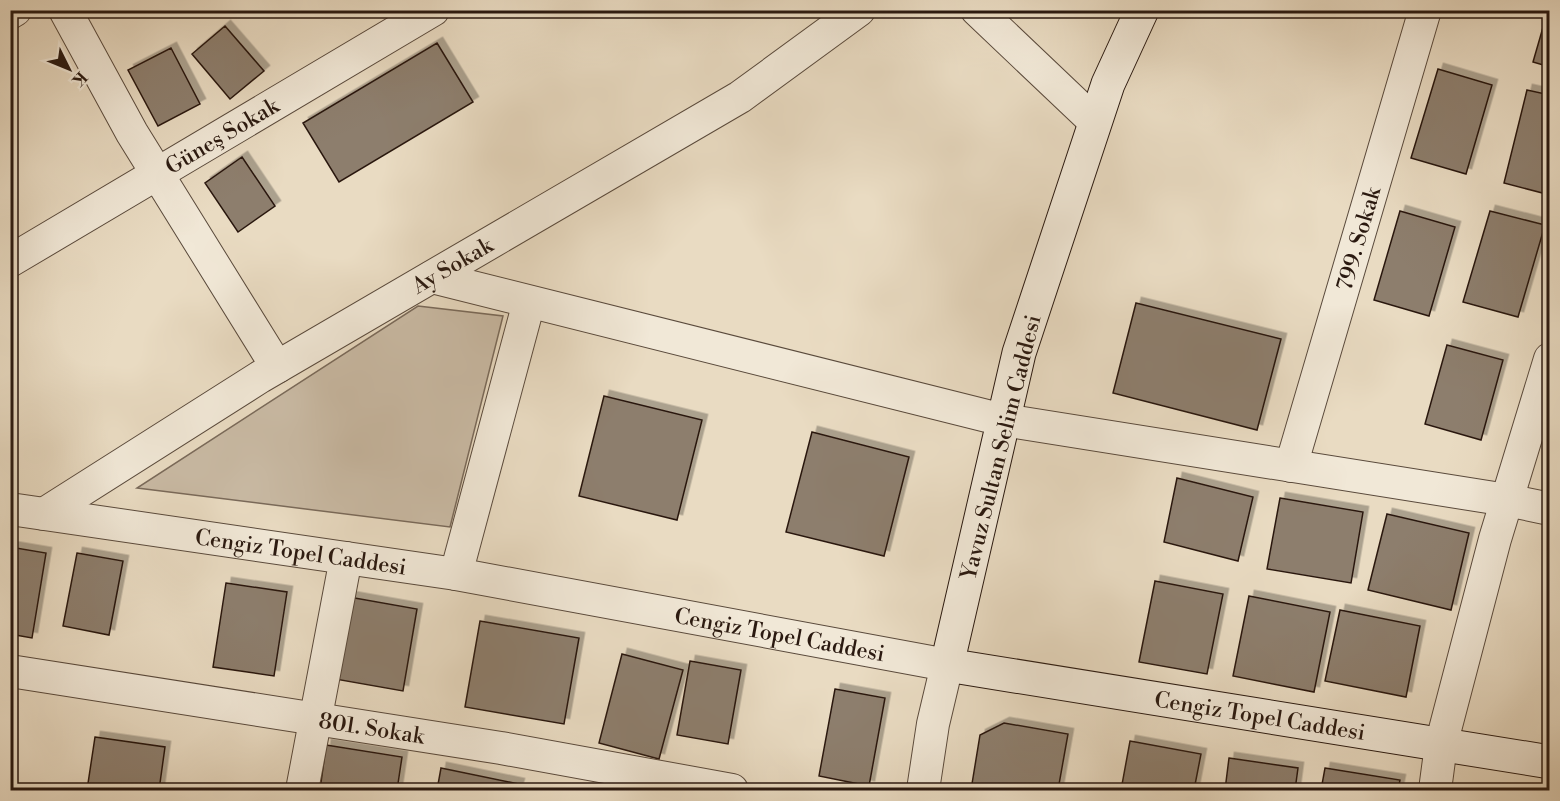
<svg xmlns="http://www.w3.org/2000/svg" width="1560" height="801" font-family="'Libre Bodoni',serif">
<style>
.green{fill:#c9baa4;stroke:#7a6a5a;stroke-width:1.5}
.building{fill:#8d7e6d;stroke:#2a1910;stroke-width:1.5;filter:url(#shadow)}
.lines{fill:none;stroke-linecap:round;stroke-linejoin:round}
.street-casing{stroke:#5a4a3c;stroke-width:34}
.secondary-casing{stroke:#2a1910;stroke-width:35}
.street{stroke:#f1e8d7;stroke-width:32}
.secondary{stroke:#f1e8d7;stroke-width:33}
.labels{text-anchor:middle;stroke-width:4.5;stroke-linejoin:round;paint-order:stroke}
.street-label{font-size:22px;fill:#2a1910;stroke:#f1e8d7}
</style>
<defs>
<filter id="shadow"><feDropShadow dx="5.5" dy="-5.5" stdDeviation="0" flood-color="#0004"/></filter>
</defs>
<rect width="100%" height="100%" fill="#e9dbc2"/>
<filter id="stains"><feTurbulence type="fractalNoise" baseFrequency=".00333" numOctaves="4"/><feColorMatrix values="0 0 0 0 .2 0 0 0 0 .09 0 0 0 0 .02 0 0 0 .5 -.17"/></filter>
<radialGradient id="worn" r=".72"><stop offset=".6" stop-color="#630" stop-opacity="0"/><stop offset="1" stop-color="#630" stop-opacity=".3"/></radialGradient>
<path class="green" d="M418,306L503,316L450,527L137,488Z"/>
<path class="building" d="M1548,10H1550V67L1533,62Z
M225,26L264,71L230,99L192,54Z
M437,43L473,102L339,182L303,123Z
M171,48L200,104L158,126L128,70Z
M1438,69L1492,85L1466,174L1411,158Z
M1527,90L1550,95V195L1504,183Z
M242,157L275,206L238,232L205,183Z
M1400,211L1455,227L1429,316L1374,300Z
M1490,211L1545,225L1518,317L1463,302Z
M1136,303L1281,339L1257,430L1113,393Z
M1447,345L1503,360L1481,440L1425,424Z
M604,396L702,420L677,520L579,496Z
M812,432L909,457L884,556L786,532Z
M1177,478L1253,497L1238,561L1164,542Z
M1280,498L1363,512L1351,583L1267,569Z
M1387,514L1469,533L1451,610L1368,590Z
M10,547L46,553L32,638L10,634Z
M77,553L123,561L109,635L63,626Z
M1155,581L1223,594L1207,674L1139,662Z
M226,583L287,592L274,676L213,667Z
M1249,596L1330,612L1314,692L1233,676Z
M349,597L417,609L403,691L335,679Z
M1340,610L1420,626L1406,697L1325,681Z
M480,621L579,638L564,724L465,707Z
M622,654L683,670L659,759L599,743Z
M690,661L741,670L728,744L677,735Z
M835,689L885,698L869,786L819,776Z
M1004,723L1068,734L1058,790H971L980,735Z
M95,737L165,747L159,790H87Z
M1130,741L1201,754L1194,790H1121Z
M326,745L402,757L397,790H320Z
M1229,758L1298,768L1295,790H1225Z
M441,768L519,784L517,790H437Z
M1325,768L1400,780L1398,790H1321Z"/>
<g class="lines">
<g class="street-casing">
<g id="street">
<path d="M65,10L132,133L277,367"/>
<path d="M977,10L1095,122"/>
<path d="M10,13L15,10"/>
<path id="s1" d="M10,261L433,10"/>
<path d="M432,277L1003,420L1507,500L1550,509"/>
<path id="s2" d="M1291,466L1425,10"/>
<path id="s3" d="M10,509L456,574L947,665L933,724L923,790"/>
<path id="s4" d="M44,514L260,377L740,97L859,10"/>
<path d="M456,574L529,302"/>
<path id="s5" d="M10,671L501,748L732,790"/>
<path d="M302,790L346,558"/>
<path d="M1435,790L1441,745L1495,539L1550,359"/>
</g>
</g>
<g class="secondary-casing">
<g id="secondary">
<path id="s6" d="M1142,10L1108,84L1019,353L947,665L1550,762"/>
</g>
</g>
<use href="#street" class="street"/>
<use href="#secondary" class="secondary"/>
</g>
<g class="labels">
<g class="street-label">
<text dy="8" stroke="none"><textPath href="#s1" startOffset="246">Güneş Sokak</textPath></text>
<text dy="8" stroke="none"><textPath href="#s2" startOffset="237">799. Sokak</textPath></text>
<text dy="8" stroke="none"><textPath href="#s4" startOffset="478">Ay Sokak</textPath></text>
<text transform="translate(1000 447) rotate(-76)" y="8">Yavuz Sultan Selim Caddesi</text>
<text dy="8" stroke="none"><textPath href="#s3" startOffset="294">Cengiz Topel Caddesi</textPath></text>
<text dy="8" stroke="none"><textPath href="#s3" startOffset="780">Cengiz Topel Caddesi</textPath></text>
<text dy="8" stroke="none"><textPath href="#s6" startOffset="1002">Cengiz Topel Caddesi</textPath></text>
<text dy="8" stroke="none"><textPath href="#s5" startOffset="366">801. Sokak</textPath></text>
</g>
</g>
<rect width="1560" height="801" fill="none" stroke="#e9dbc2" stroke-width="36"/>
<rect x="12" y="12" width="1536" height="777" fill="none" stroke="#2a1910" stroke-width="3"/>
<rect x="18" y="18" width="1524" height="765" fill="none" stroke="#2a1910" stroke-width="1.5"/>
<g transform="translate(69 69) rotate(133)" stroke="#f1e8d7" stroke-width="4.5" paint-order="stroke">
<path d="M0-4.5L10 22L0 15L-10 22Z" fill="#2a1910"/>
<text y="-9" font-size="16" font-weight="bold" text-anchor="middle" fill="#2a1910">K</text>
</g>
<rect width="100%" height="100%" filter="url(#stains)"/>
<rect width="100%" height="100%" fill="url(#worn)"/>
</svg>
